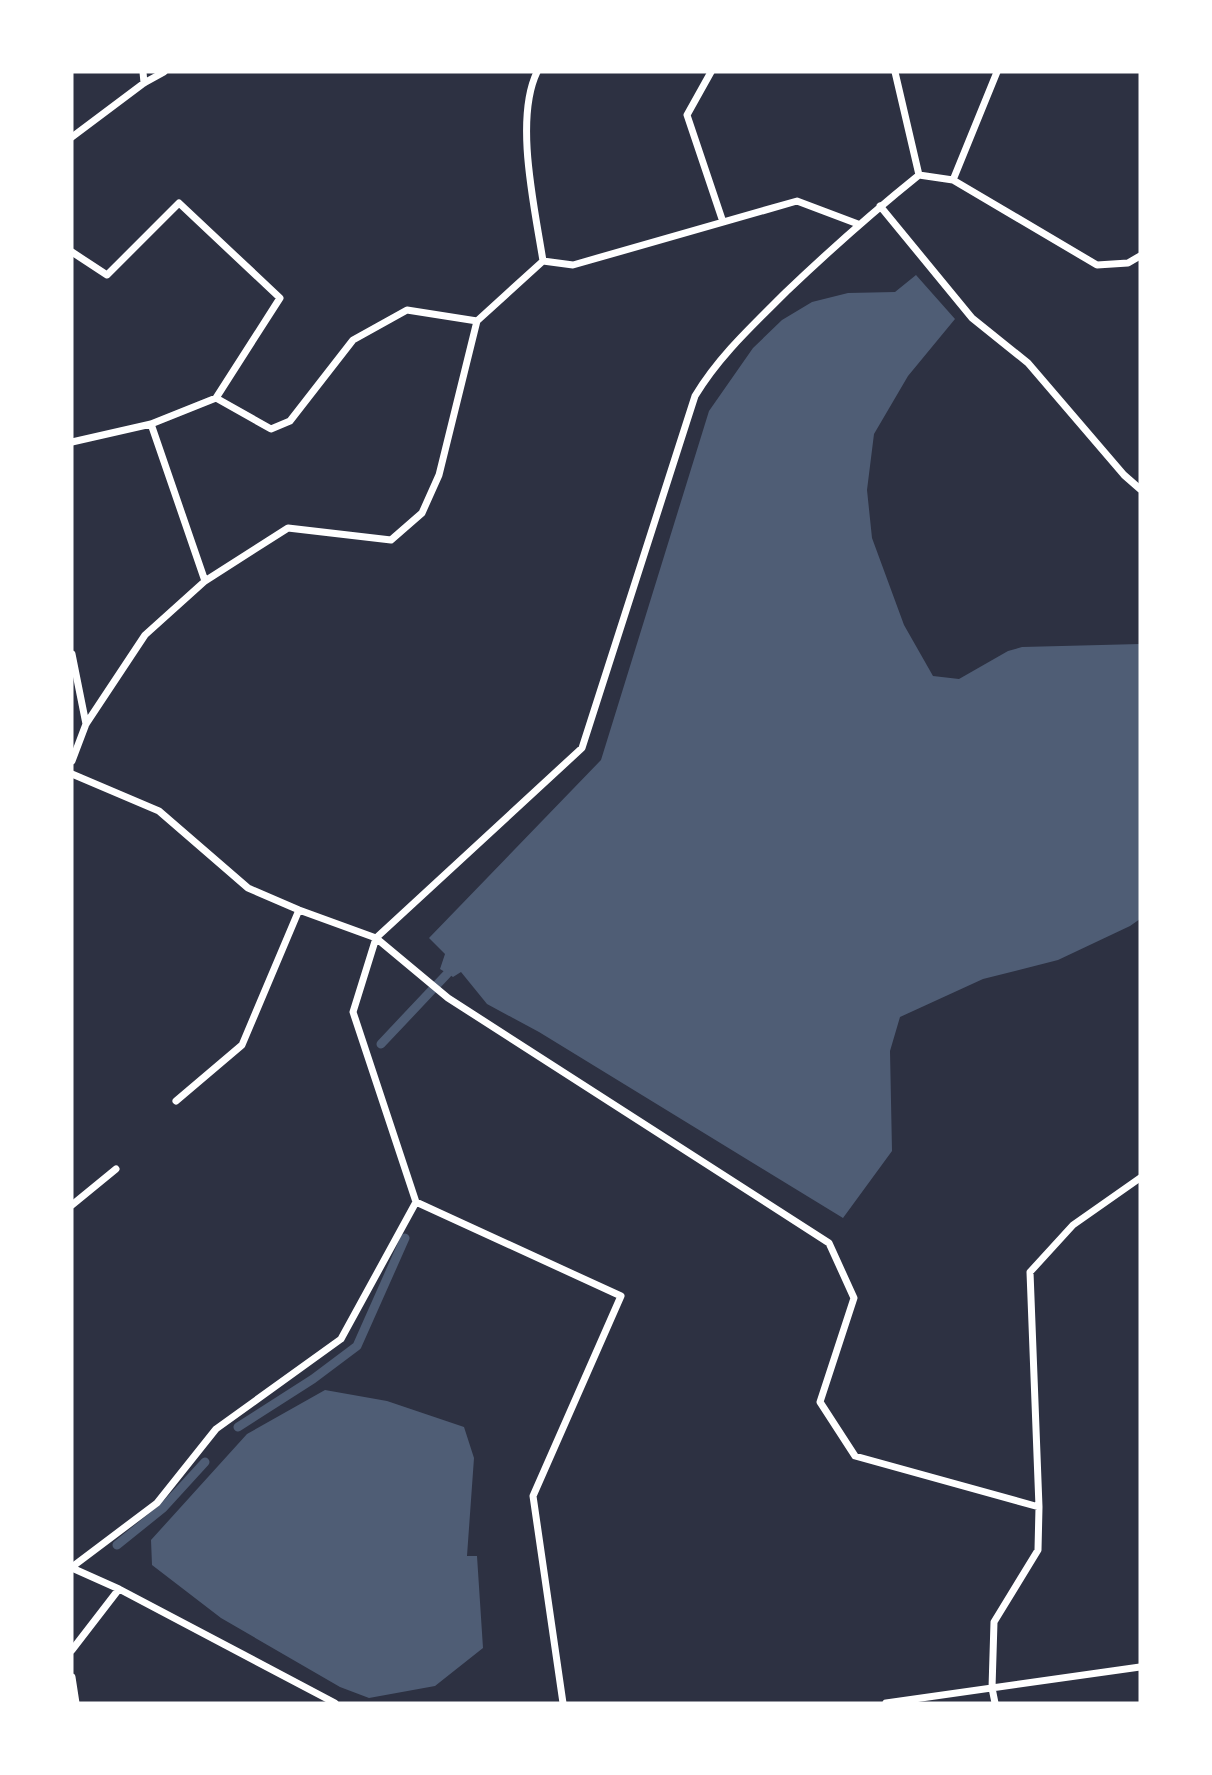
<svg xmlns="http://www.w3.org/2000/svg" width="1212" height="1775" font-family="Arial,sans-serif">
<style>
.water{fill:#4f5d75}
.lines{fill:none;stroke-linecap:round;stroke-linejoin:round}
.stream{stroke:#4f5d75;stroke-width:9}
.minor{stroke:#fff;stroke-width:7}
</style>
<rect width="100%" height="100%" fill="#2d3142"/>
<path class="water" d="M916,275L955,319L908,376L874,434L867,490L872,538L904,625L933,676L959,679L1008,651L1022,647L1140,644V919L1130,926L1058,960L983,979L900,1017L890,1051L892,1151L843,1218L539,1032L487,1004L461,972L453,977L440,969L445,954L429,938L601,760L709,411L753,348L782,320L812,302L848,293L895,292Z
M325,1390L387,1401L464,1427L474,1458L467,1556H477L483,1648L435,1686L369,1698L340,1687L221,1618L152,1565L151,1540L247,1434Z"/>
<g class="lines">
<path class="stream" d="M381,1044L447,974
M238,1427L313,1379L357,1346L405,1238
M117,1545L163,1508L205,1462"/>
<path class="minor" d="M143,72L144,83
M711,72L687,115L723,222
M895,72L919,175L953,180L1097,265L1128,263L1140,256
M72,137L144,83L164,72
M953,180L997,72
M880,206L972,318L1028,363L1124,475L1140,489
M72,252L107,275L179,203L280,298L216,398L151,424L72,442
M543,261L573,265L797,201L858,224
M216,398L271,429L290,421L353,340L407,310L477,321
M151,424L205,581
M72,654L86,724
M72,761L86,724L145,635L205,581L288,528L391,540L422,513L439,475L477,321L543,261C535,209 514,120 537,72
M72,774L159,811L248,888L299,910L376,938L448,998L829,1243L854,1298L820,1402L855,1456L1039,1507L1030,1272L1073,1225L1140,1178
M176,1101L242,1045L299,910
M416,1202L621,1296L533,1496L563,1703
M72,1205L116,1169
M72,1567L157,1503L216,1429L341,1339L416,1202L353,1012L376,938L582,748L695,396C719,356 753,325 786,292C829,251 873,212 919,175
M72,1568L119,1589L335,1703
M72,1650L119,1589
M72,1677L76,1703
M886,1703L1140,1667
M995,1703L992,1688L994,1622L1038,1550L1039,1507"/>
</g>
<rect width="1212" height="1775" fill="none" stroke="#ffffff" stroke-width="147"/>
</svg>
